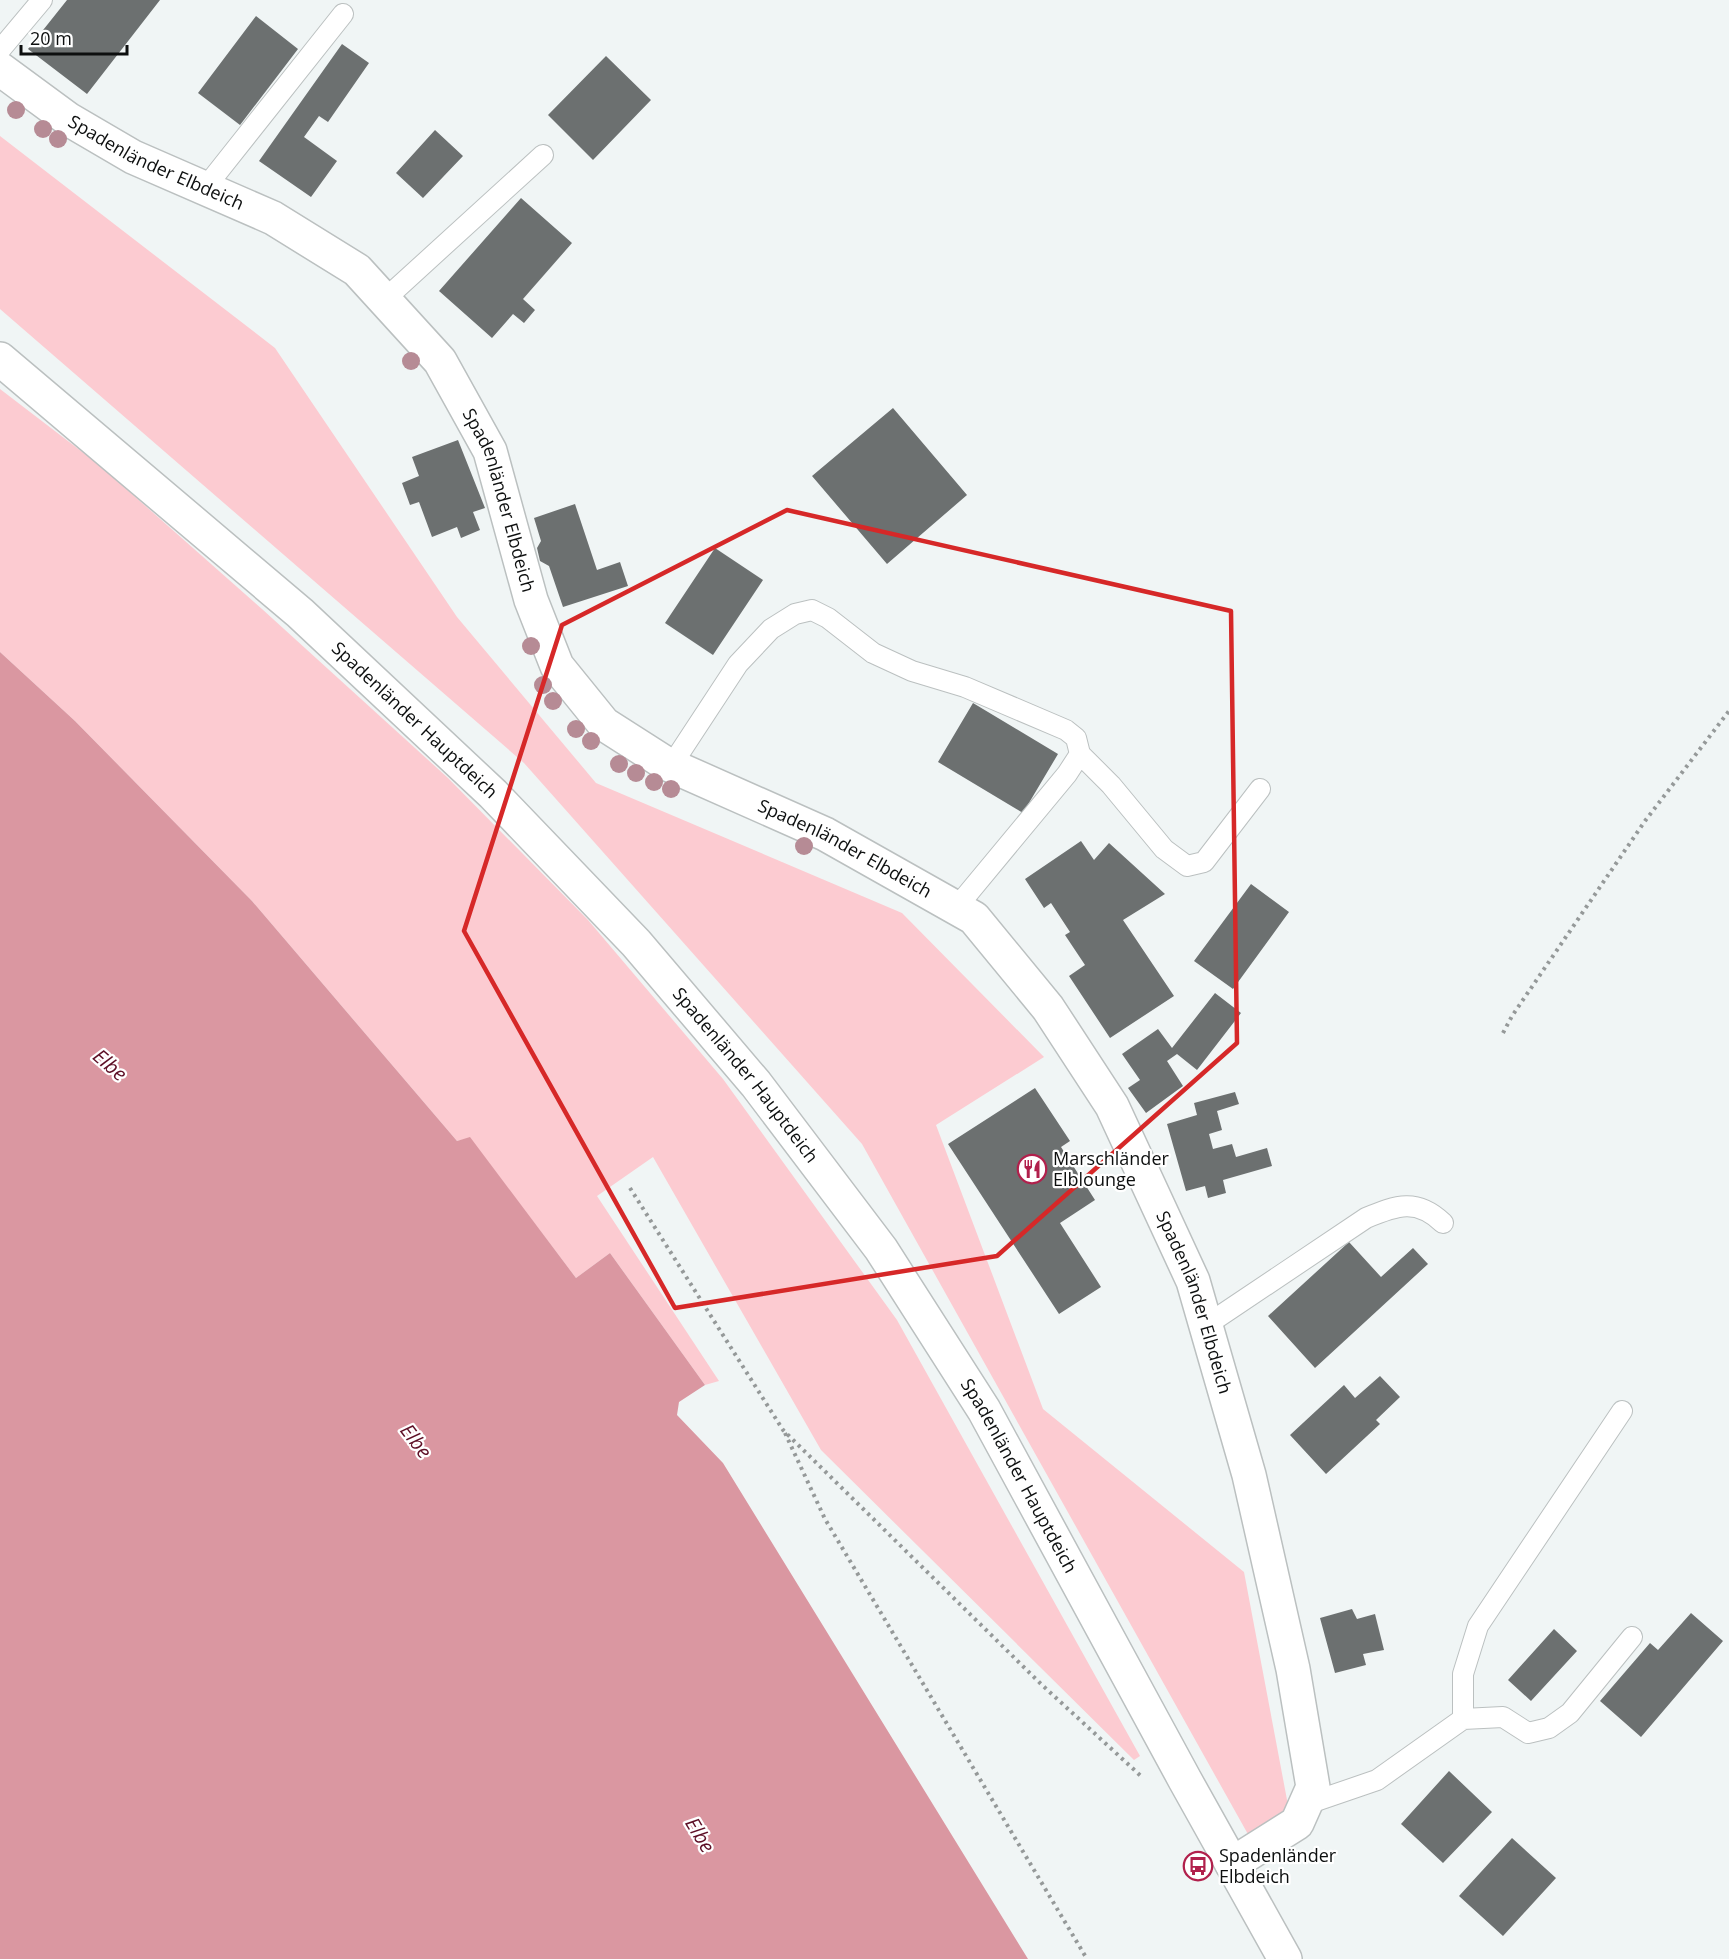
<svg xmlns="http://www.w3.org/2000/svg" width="1729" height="1959" font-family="'Open Sans',sans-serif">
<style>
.green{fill:#fccbd1}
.water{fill:#da97a1}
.building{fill:#6c7070}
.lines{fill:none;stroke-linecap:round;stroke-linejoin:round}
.service-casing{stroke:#bbc0c0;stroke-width:22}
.minor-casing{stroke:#bbc0c0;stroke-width:36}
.tertiary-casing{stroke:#bbc0c0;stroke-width:36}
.path{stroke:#959999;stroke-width:4;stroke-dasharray:3 4.5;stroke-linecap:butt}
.service{stroke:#fff;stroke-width:20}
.minor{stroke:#fff;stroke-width:33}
.tertiary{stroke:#fff;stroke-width:33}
.tree{fill:#b68b95}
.marked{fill:none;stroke:#d62828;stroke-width:4.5;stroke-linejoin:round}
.labels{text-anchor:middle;stroke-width:4.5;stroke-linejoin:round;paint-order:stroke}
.street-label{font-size:18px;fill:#0d0f0f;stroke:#fff}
.poi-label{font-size:18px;fill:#0d0f0f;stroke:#fff;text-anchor:start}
.water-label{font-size:20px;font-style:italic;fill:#5d0e25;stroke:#fff}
</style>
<rect width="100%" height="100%" fill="#f0f5f5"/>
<path class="green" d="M0,136L275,348L457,617L596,783L902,913L1044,1057L936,1125L1043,1409L1244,1572L1291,1821L1254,1845L862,1144L524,763L0,309Z
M0,389L98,464L262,609L448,778L588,920L723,1079L897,1320L1140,1756L1134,1760L821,1450L653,1157L597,1196L719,1381L705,1385L610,1253L576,1278L470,1138L457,1141L252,901L75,721L0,652Z"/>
<path class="water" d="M0,652L75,721L252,901L457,1141L470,1137L576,1278L610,1253L705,1385L679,1402L677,1415L723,1463L1028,1959H0Z"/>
<path class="building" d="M67,0H160L87,94L28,49Z
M256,16L298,49L240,125L198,93Z
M342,44L369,63L328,122L319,116L304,137L337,161L311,197L259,161Z
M606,56L651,100L593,160L548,115Z
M435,130L463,156L423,198L396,173Z
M521,198L572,243L523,299L535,310L524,323L513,314L492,338L439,291Z
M893,408L967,495L887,564L812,476Z
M458,440L485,508L473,512L480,530L461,538L457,527L432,537L419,502L410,505L402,483L419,476L412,457Z
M575,504L597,570L620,562L628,586L563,607L549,566L540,561L537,548L541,541L534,518Z
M715,548L763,580L713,655L665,623Z
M973,703L1058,754L1023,813L938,762Z
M1081,841L1094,860L1109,843L1165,894L1123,920L1174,996L1110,1038L1069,976L1085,965L1065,935L1070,932L1051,903L1044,908L1025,879Z
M1251,884L1289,912L1233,989L1194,961Z
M1215,993L1241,1013L1197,1070L1177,1054L1167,1061L1183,1086L1146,1113L1128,1088L1140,1080L1122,1054L1158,1029L1172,1048Z
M1035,1088L1070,1141L1061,1147L1095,1200L1060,1223L1101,1287L1059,1314L948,1144Z
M1235,1092L1239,1104L1217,1111L1222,1130L1209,1134L1213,1149L1232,1144L1236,1157L1267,1148L1272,1166L1223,1180L1226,1193L1208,1198L1205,1186L1186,1191L1167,1124L1197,1115L1194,1103Z
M1349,1242L1381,1277L1413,1248L1428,1264L1315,1368L1268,1316Z
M1380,1376L1400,1397L1376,1420L1380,1424L1326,1474L1290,1435L1344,1385L1355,1398Z
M1352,1609L1357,1619L1375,1614L1384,1650L1363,1654L1366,1665L1335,1673L1320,1618Z
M1691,1613L1723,1641L1641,1737L1600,1701L1650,1643L1658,1650Z
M1554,1629L1577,1651L1531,1701L1508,1680Z
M1449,1771L1492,1812L1443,1863L1401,1824Z
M1512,1838L1556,1878L1503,1936L1459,1896Z"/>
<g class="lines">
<g class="service-casing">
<path id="service" d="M0,50L42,0
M205,188L343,14
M384,300L543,155
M1080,754L1111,785L1164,849L1187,866L1204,862L1260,789
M671,766L738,664L771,629L795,614L812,610L828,618L873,653L912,671L965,687L1066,730L1076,738L1080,754L1067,774L956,908
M1205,1326L1366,1218C1397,1205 1417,1198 1443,1223
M1463,1719V1674L1478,1626L1622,1411
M1304,1805L1377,1780L1463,1719L1503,1717L1528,1733L1549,1728L1570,1713L1632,1637"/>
</g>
<g class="minor-casing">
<g id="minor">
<path id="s1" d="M0,69L68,119L133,157L273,218L357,270L440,361L490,451L531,600L557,666L604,724L665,763L825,834L974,918L1048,1008L1112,1106L1193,1281L1249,1475L1293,1669L1313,1787L1297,1823L1232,1864"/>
</g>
</g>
<g class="tertiary-casing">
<g id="tertiary">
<path id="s2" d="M0,359L300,613L493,794L636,943L756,1084L881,1249L984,1410L1185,1780L1285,1959"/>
</g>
</g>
<path class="path" d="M1503,1033L1512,1016L1645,821L1729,711
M630,1188L783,1430L1042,1685L1142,1777
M785,1433L825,1519L1087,1959"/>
<use href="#service" class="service"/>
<use href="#minor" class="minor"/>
<use href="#tertiary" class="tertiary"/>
</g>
<g class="tree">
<circle cx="16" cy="110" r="9"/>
<circle cx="43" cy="129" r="9"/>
<circle cx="58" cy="139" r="9"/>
<circle cx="411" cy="361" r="9"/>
<circle cx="531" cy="646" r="9"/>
<circle cx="543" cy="685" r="9"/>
<circle cx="553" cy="701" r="9"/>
<circle cx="576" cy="729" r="9"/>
<circle cx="591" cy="741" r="9"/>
<circle cx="619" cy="764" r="9"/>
<circle cx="636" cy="773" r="9"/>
<circle cx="654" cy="782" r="9"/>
<circle cx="671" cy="789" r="9"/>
<circle cx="804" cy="846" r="9"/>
</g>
<path class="marked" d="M787,510L1231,611L1237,1043L997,1256L675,1308L464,931L562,625Z"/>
<defs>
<g id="restaurant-ring" transform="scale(1.5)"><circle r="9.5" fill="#fff" stroke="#b1204c" stroke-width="1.5"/><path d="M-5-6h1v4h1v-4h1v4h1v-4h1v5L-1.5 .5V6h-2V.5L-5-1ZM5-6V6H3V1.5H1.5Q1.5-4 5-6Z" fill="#b1204c"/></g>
<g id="bus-ring" transform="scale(1.5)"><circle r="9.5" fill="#fff" stroke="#b1204c" stroke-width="1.5"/><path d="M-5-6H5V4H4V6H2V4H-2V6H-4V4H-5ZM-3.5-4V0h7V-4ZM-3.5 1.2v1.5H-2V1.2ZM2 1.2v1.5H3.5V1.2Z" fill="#b1204c"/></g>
</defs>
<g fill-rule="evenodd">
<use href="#restaurant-ring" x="1032" y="1169"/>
<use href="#bus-ring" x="1198" y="1866"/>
</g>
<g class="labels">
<g class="street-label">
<text dy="6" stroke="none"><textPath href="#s1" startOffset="183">Spadenländer Elbdeich</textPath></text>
<text dy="6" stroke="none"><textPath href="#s1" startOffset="687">Spadenländer Elbdeich</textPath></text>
<text dy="6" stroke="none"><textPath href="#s2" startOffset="550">Spadenländer Hauptdeich</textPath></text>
<text dy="6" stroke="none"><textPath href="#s1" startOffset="1209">Spadenländer Elbdeich</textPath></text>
<text dy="6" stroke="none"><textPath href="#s2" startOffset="1036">Spadenländer Hauptdeich</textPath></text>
<text dy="6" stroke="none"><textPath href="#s1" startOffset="1803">Spadenländer Elbdeich</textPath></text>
<text dy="6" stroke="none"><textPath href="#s2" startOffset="1522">Spadenländer Hauptdeich</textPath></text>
</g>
<g class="poi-label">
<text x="1053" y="1165">Marschländer<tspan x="1053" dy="21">Elblounge</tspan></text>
<text x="1219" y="1862">Spadenländer<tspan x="1219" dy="21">Elbdeich</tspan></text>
</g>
<g class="water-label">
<text transform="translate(110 1065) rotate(41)" y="7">Elbe</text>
<text transform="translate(416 1441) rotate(53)" y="7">Elbe</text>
<text transform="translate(700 1835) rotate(59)" y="7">Elbe</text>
</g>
</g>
<path d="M21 45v9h106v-9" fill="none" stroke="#0d0f0f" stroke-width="3"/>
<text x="30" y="45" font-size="18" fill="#0d0f0f" stroke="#ffffff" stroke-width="4.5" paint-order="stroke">20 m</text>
</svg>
